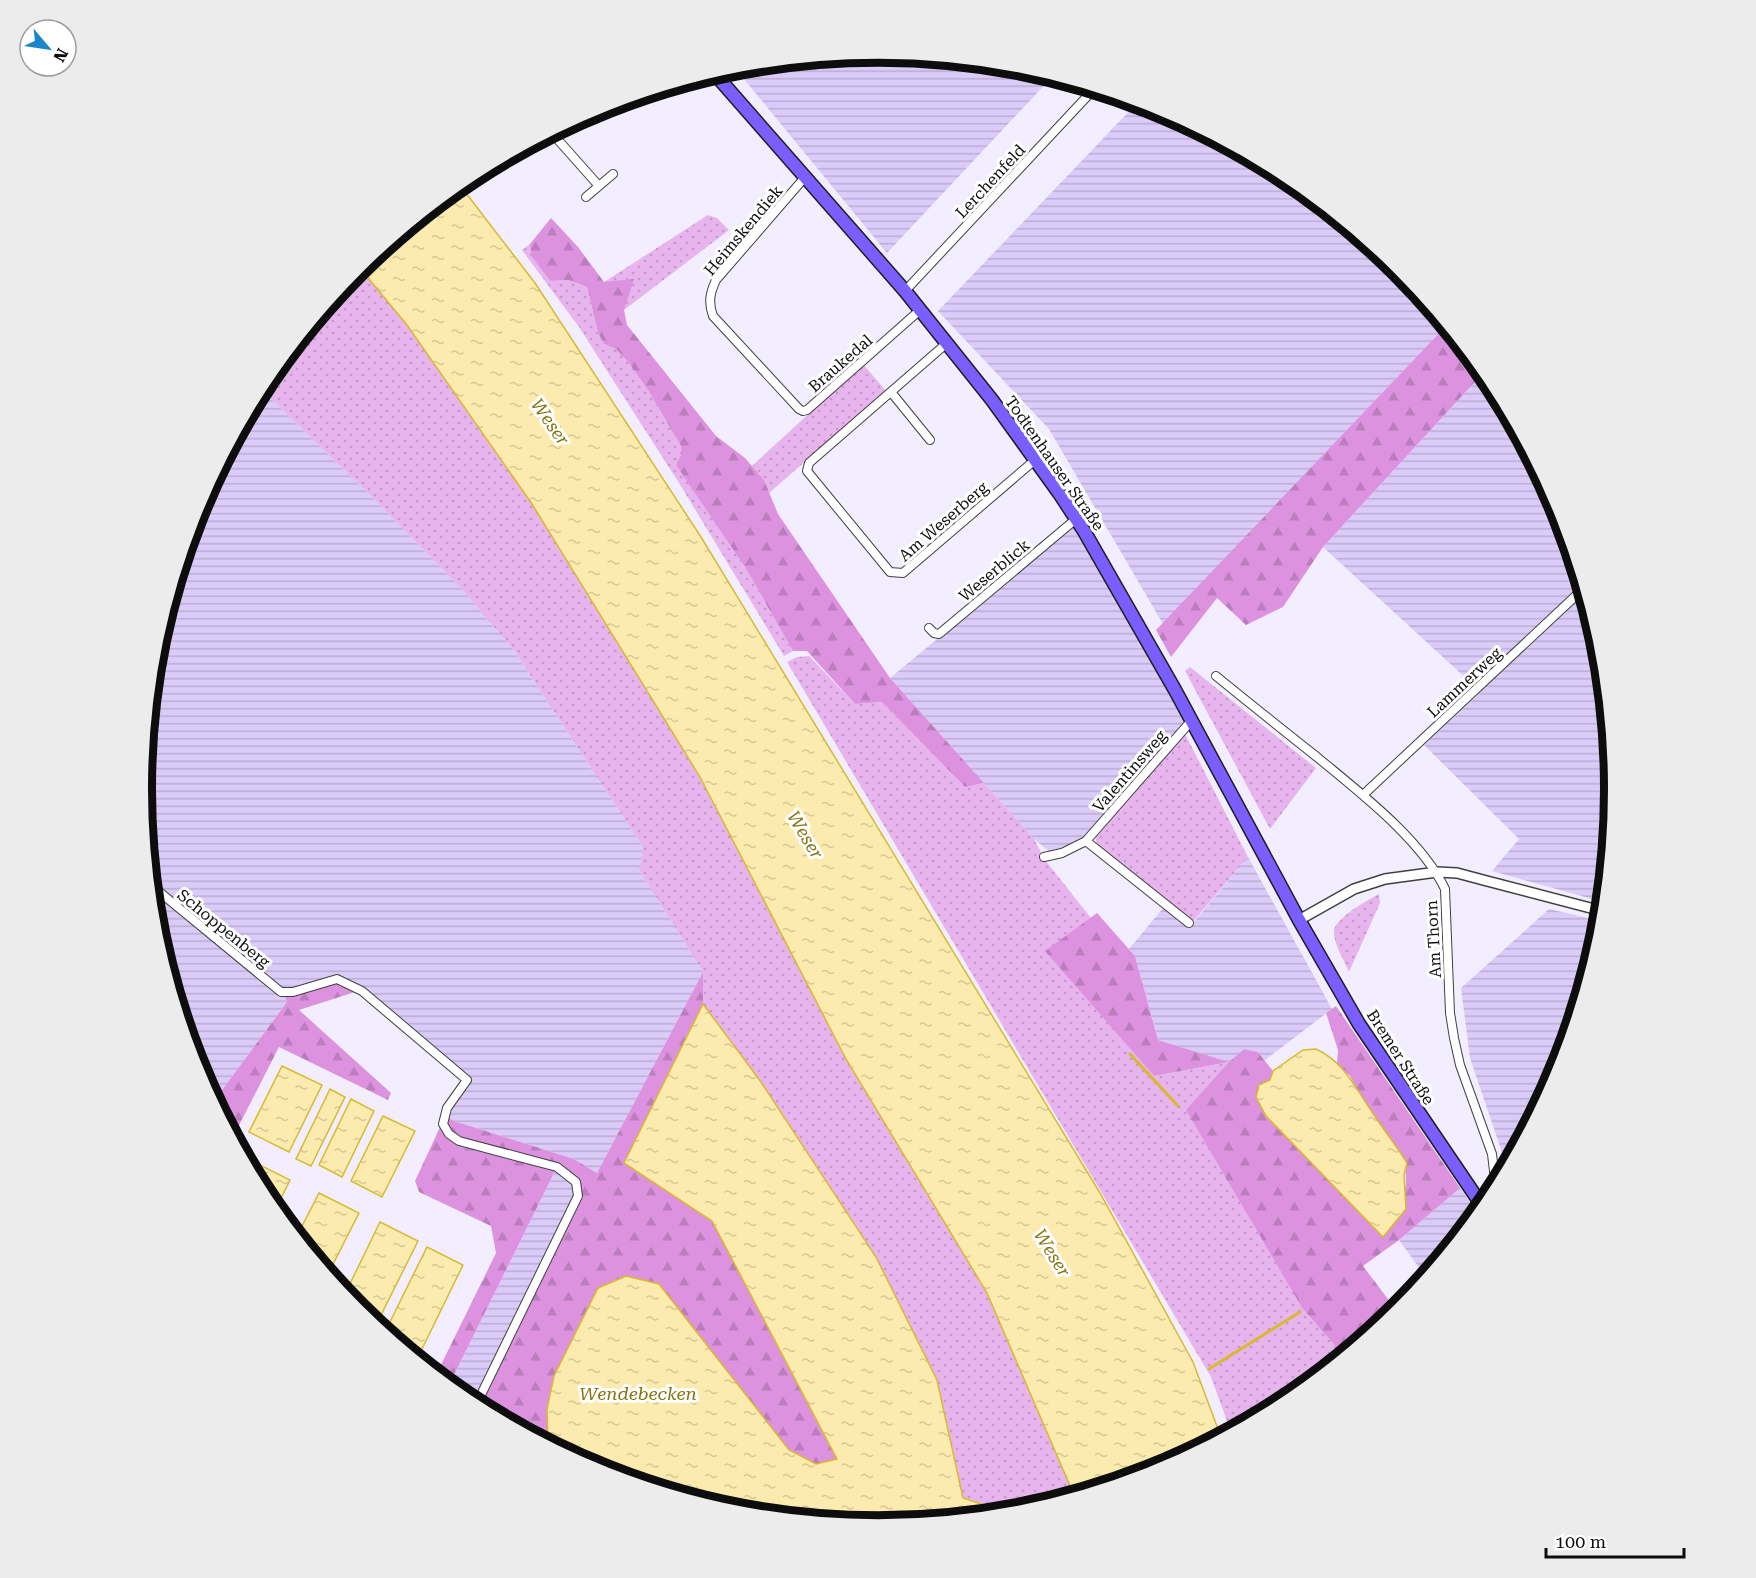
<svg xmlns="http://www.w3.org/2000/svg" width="1756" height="1578" font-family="'Roboto Serif',serif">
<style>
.farmland{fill:url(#farmland-rules)}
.grass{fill:url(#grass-dots)}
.forest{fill:url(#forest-firs)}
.water{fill:url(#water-ripples);stroke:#d8ba2f;stroke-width:1.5}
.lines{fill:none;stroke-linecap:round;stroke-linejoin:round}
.stream{stroke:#d8ba2f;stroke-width:3}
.minor-casing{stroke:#404040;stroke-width:10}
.tertiary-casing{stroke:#404040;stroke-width:12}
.primary-casing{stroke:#1e1e1e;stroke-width:15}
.minor{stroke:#fff;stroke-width:8}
.tertiary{stroke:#fff;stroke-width:9}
.primary{stroke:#7b5eff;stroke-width:12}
.labels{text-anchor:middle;stroke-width:6;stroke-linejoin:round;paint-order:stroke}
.street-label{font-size:16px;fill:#0d0d0d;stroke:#fff}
.water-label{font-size:18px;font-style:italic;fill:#84730d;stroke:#fff}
.rim{fill:none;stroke:#0d0d0d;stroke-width:8}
</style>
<defs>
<pattern id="farmland-rules" width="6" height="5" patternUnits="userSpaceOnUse" patternTransform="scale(1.5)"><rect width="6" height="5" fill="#dacbf8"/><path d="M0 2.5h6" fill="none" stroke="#baadd3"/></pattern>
<pattern id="grass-dots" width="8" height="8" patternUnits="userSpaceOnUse" patternTransform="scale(1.5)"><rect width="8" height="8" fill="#e7b4ed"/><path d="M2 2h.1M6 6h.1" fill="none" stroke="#c59aca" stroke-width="1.8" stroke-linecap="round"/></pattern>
<pattern id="forest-firs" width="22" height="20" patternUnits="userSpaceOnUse" patternTransform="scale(1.5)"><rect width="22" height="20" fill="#dd92df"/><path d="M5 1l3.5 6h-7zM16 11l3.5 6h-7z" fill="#bc7dbe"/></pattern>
<pattern id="water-ripples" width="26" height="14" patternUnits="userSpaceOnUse" patternTransform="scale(1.5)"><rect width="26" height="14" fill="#fbebae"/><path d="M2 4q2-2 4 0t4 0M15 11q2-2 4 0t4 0" fill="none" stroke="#d6c894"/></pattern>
</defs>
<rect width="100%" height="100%" fill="#f2eeff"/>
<path class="farmland" d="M878,53L1022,67L1053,76L887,253L734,67Z
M1138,102L1160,109L1287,177L1399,268L1446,326L1163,624L1049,429L938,311Z
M1484,372L1491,380L1559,507L1600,646L1614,789L1603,902L1492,871L1519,839L1424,745L1481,692L1323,547Z
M261,389L370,495L461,588L513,649L643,847L639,870L703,972L597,1173L574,1159L454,1121L447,1117L450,1109L473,1079L363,989L346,979L335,977L324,978L296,989L282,990L287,1002L214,1101L197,1071L156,932L142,789L156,645L198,507Z
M1074,526L1186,722L1085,837L1063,850L1050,852L1034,839L890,678Z
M1248,857L1332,1009L1265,1060L1258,1052L1244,1049L1229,1062L1158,1040L1135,956L1129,949L1164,907L1189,928Z
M1549,909L1601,921L1600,933L1558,1071L1507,1167L1470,1058L1461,988Z
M556,1169L574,1185L575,1198L473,1404L449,1385Z
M1460,1188L1478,1213L1426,1277L1399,1240Z"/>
<path class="grass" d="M708,215L717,218L729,230L624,310L604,282Z
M530,244L531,256L550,281L568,280L587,287L598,333L604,344L616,349L628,362L648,390L681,446V455L793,651L784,656L679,483L579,327L522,250Z
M359,267L407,325L532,504L700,777L987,1293L1074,1495L1021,1511L1008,1513L963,1498L937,1380L876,1257L761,1082L703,1004V972L639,870L643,847L513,649L461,588L370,495L261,389L266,380Z
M863,364L886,391L769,493L764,480L752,466Z
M809,656L855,704L882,702L965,787L984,783L1034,839L1045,860L1091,918L1046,951L1154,1076L1229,1062L1303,1309L1343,1355L1287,1402L1231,1432L1211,1377L787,662L797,657Z
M1190,667L1316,768L1270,829L1185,671Z
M1185,734L1248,857L1192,923L1097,846L1095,835Z
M1379,894L1380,903L1349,972C1344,960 1334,945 1334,932C1333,919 1368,900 1379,894Z"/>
<path class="forest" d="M551,218L578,247L604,282L634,279L624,310L627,325L716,436L745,458L764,480L778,514L890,678L984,783L965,787L882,702L855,704L807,651H793L745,567L676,465L681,455V446L648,390L628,362L616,349L604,344L598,333L587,287L568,280L550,281L531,256L530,244Z
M1446,326L1484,372L1323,547L1283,607L1246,625L1217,598L1171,657L1156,630Z
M1097,913L1135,956L1158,1040L1229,1062L1244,1049L1258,1052L1273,1071L1270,1080L1266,1116L1383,1237C1392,1225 1405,1197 1406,1182C1406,1175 1405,1170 1407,1163L1359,1094L1350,1076L1337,1063L1338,1050L1326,1013L1336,1006L1460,1188L1399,1240L1363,1266L1397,1311L1343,1355L1303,1309L1186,1110L1229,1062L1154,1076L1045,951Z
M703,972V1004L624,1163L712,1221L837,1459L816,1464L789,1451L659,1284L598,1288L554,1376L547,1409L548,1443L509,1423L484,1395L583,1197C578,1180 574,1172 558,1164L461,1139C452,1133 446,1129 447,1117L454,1121L574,1159L597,1173Z
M338,981L355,992L299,1010L391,1093L388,1100L279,1047L233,1137L214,1101L287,1002L285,997Z
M441,1125L447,1136L556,1169L449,1385L436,1375L496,1253L491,1226L419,1192L415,1181Z"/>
<path class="water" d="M459,184L535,283L701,537L1100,1193L1193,1362L1221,1437L1160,1470L1074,1495L987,1293L846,1059L700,777L532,504L407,325L359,267Z
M703,1004L761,1082L876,1257L937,1380L963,1498L1008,1513L878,1525L734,1511L596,1469L548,1443L547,1409L554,1376L598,1288L626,1276L659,1284L789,1450L816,1464L837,1459L712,1221L624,1163Z
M1316,1049C1344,1062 1355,1087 1372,1112C1383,1129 1396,1145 1407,1163L1404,1175L1406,1209L1383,1237L1266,1116L1256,1097L1259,1085L1270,1080L1273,1071L1303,1050Z
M282,1066L322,1085L289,1152L249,1132Z
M330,1089L345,1097L311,1166L296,1159Z
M351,1099L374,1111L342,1177L319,1165Z
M383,1116L415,1131L382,1197L351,1181Z
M250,1160L290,1180L275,1210L265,1198L248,1165Z
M319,1193L359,1213L328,1274L297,1236Z
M380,1222L418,1241L376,1325L357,1310L345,1294Z
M427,1247L463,1265L419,1355L401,1346L385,1332Z"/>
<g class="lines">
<path class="stream" d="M1130,1054L1178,1106
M1209,1369L1300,1312"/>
<g class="minor-casing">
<path id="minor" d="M551,132L599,186
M806,176L716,280C710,293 708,302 713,316L799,409L803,411L807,410L920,310
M586,197L613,174
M905,291L1094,89
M947,343L809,463L807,471L890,572L903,573L1035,460
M891,392L930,440
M929,628L934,633L939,634L1076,519
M1216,676C1249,703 1283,730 1317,757C1359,792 1421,839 1445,889L1450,1013L1454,1038L1460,1065L1492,1154L1496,1188
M1363,795L1583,589
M1086,841L1189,923
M1044,857L1062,853L1086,841L1192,720
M151,885L281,992H293L337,979L362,991L467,1080L447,1108L443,1124L449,1134L459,1141L557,1167L576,1182L578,1196L476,1405"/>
</g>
<g class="tertiary-casing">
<path id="tertiary" d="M1299,920L1354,889L1385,879L1437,872L1457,873L1487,881L1602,911"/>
</g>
<g class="primary-casing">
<path id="primary" d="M714,73L905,291L992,400L1059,493L1084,531L1175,690L1299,920L1359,1024L1483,1207"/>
</g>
<use href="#minor" class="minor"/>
<use href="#tertiary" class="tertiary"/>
<use href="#primary" class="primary"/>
</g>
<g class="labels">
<g class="street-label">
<text transform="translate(990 181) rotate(-47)" y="6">Lerchenfeld</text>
<text transform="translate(743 230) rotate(-50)" y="6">Heimskendiek</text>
<text transform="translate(840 363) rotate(-41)" y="6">Braukedal</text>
<text transform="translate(1055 463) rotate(55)" y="6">Todtenhauser Straße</text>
<text transform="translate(943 521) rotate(-41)" y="6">Am Weserberg</text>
<text transform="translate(994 570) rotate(-40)" y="6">Weserblick</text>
<text transform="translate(1464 682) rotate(-43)" y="6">Lammerweg</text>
<text transform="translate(1129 771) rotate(-49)" y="6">Valentinsweg</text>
<text transform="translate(224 928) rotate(39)" y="6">Schoppenberg</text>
<text transform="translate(1433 939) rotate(-93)" y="6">Am Thorn</text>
<text transform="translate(1401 1057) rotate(57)" y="6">Bremer Straße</text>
</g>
<g class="water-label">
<text transform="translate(550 422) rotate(55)" y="6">Weser</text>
<text transform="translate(805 835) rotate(59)" y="6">Weser</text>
<text transform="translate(1052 1253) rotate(58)" y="6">Weser</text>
<text x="638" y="1400">Wendebecken</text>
</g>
</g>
<path d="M0 0H1756V1578H0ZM152 789a726 726 0 1 1 1452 0a726 726 0 1 1-1452 0Z" fill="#ececec" fill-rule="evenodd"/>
<path class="rim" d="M152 789a726 726 0 1 1 1452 0a726 726 0 1 1-1452 0Z"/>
<g transform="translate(48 48) rotate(119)"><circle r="28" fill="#ffffff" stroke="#9e9e9e" stroke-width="1.5"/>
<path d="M0-4.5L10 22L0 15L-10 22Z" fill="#1a87c9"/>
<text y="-9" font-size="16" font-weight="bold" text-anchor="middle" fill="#0d0d0d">N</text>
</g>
<path d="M1546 1548v9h138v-9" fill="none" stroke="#0d0d0d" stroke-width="3"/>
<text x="1555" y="1548" font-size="18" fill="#0d0d0d" stroke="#ffffff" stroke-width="4.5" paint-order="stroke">100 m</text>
</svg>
